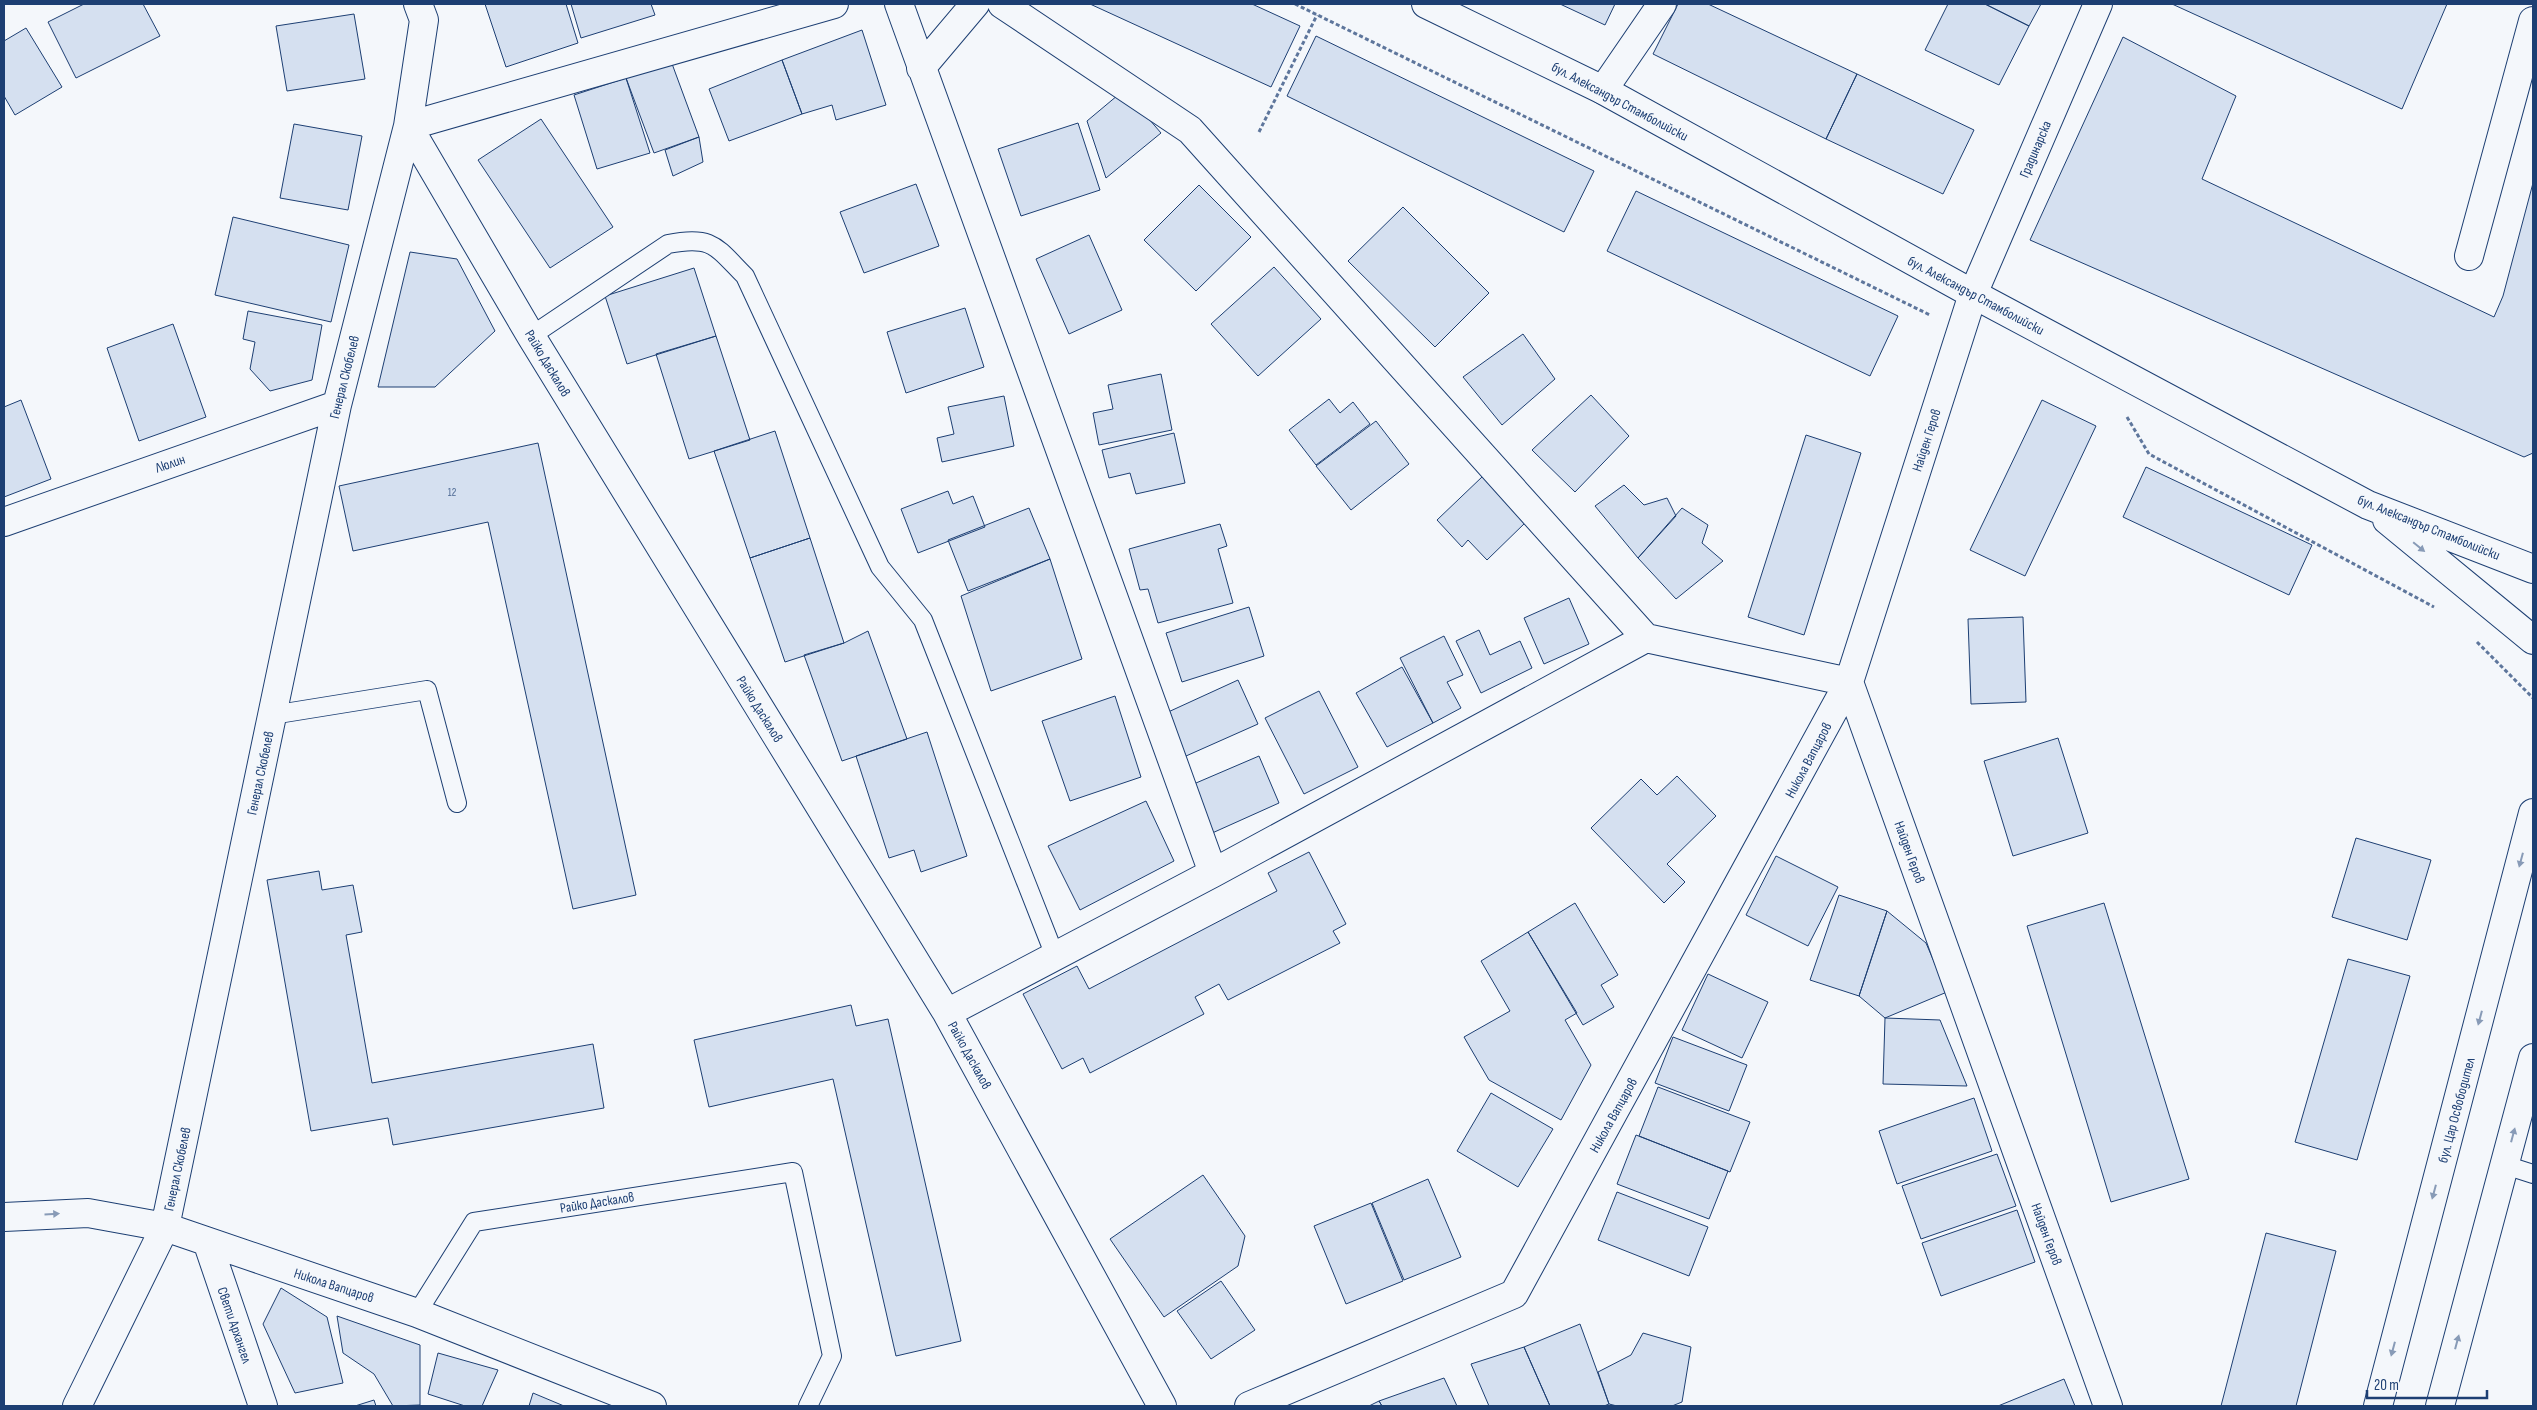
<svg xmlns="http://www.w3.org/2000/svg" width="2537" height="1410" font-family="'Sofia Sans Condensed',sans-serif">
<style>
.building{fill:#d5e0f0;stroke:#1d3f73}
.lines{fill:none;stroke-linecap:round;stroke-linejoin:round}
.lane-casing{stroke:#1d3f73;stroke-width:20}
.street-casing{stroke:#1d3f73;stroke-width:30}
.secondary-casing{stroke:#1d3f73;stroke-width:30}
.path{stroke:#5e769c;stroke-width:3;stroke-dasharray:4 2.5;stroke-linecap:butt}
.lane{stroke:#f4f7fb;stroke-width:18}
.street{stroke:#f4f7fb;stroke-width:28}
.secondary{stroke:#f4f7fb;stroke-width:28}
.oneway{fill:#889bb7}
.labels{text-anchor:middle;stroke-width:4;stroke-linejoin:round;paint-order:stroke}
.number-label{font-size:11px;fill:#4b6792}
.street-label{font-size:14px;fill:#1d3f73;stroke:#f4f7fb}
</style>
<rect width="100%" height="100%" fill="#f4f7fb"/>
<path class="building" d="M84,4H143L160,36L76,78L48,22Z
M485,4H566L578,43L506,67Z
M571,4H651L655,15L581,38Z
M1090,4H1252L1300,26L1271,87Z
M1560,4H1615L1605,25Z
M1678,4H1708L1857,74L1826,139L1653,54Z
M1948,4H1985L2029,26L1999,85L1925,50Z
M1985,4H2041L2029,26Z
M2172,4H2447L2402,109Z
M354,14L365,79L287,91L276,26Z
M26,28L62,87L15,115L4,96V41Z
M862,30L886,105L836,120L832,105L802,114L782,60Z
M1316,36L1594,171L1564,232L1287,96Z
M2123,37L2236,96L2202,179L2494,317L2503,296L2533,183V453L2524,457L2030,240Z
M782,60L802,114L729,141L709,89Z
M671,61L699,137L654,153L626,78Z
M1857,74L1974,130L1943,194L1826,139Z
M626,78L650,153L597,169L574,95Z
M1124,90L1161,133L1106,178L1087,121Z
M541,119L613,227L550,268L478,160Z
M1078,123L1100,190L1021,216L998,149Z
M294,124L362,136L348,210L280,198Z
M699,137L703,162L673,176L665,150Z
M916,184L939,246L864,273L840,212Z
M1199,185L1251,237L1196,291L1144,240Z
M1636,191L1898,316L1870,376L1607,251Z
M1403,207L1489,293L1435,347L1348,261Z
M233,217L349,245L331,322L215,295Z
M1089,235L1122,310L1069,334L1036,259Z
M410,252L457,259L495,331L435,387H378Z
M1274,267L1321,319L1258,376L1211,324Z
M694,268L716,336L627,364L605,296Z
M965,308L984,367L906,393L887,332Z
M248,311L322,325L312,380L270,391L250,369L255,342L243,339Z
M173,324L206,417L139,441L107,348Z
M1523,334L1555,379L1502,425L1463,377Z
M716,336L750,440L689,459L656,354Z
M1161,374L1172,430L1099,445L1093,413L1113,409L1108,385Z
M1591,395L1629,436L1575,492L1532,450Z
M1004,396L1014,446L942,462L937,438L954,434L948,407Z
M1329,399L1340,413L1353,402L1370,424L1316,465L1289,430Z
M21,400L51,479L4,497V407Z
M2042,400L2096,426L2025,576L1970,550Z
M1376,421L1409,464L1351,510L1316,466Z
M775,431L810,538L750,558L714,451Z
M1174,433L1185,483L1136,494L1130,473L1109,478L1102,450Z
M1806,435L1861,453L1804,635L1748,617Z
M538,443L636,895L573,909L488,522L353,551L339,486Z
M2146,467L2312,545L2289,595L2123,517Z
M1483,476L1527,521L1487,560L1468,540L1462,547L1437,520Z
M1624,485L1644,505L1667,498L1676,516L1638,558L1595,506Z
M948,491L953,504L973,496L985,527L918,553L901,509Z
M1029,508L1050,559L968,591L948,540Z
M1682,508L1708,525L1702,543L1723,561L1676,599L1638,558Z
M1220,524L1227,546L1218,549L1233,603L1158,623L1148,589L1140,590L1129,549Z
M810,538L844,643L785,662L750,558Z
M1050,559L1082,659L991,691L961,596Z
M1569,598L1589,644L1544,664L1524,618Z
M1249,607L1264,656L1182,682L1166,633Z
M2023,617L2026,702L1971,704L1968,619Z
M1479,630L1490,655L1520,641L1532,668L1481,693L1456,641Z
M868,631L907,739L842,761L804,655L844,643Z
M1444,636L1463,675L1447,682L1461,708L1433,723L1400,658Z
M1402,667L1433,723L1387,747L1356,693Z
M1238,680L1258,724L1186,756L1166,713Z
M1319,691L1358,767L1304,794L1265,718Z
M1115,696L1141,777L1070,801L1042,721Z
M927,732L967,856L921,872L914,850L889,858L856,756Z
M2058,738L2088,833L2013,856L1984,761Z
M1259,756L1279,803L1210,834L1189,786Z
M1677,776L1716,816L1667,864L1685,882L1664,903L1591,828L1641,779L1657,795Z
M1146,801L1174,861L1080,910L1048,846Z
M2356,838L2431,860L2407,940L2332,917Z
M1309,852L1346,924L1333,931L1340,943L1228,1000L1219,984L1195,997L1204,1014L1090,1073L1083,1058L1062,1069L1023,994L1077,966L1089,989L1277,891L1268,873Z
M1776,856L1838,887L1808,946L1746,915Z
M319,871L322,890L353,885L362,932L346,935L372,1083L593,1044L604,1108L393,1145L388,1118L311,1131L267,880Z
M1839,895L1887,911L1859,996L1810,980Z
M1575,903L1618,975L1601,985L1614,1007L1583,1025L1528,932Z
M2104,903L2189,1179L2111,1202L2027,926Z
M1887,911L1926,943L1947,992L1885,1018L1859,996Z
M1528,932L1577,1013L1565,1020L1591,1065L1561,1120L1489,1080L1464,1037L1510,1011L1481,961Z
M2348,959L2410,976L2357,1160L2295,1142Z
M1708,974L1768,1002L1742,1058L1682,1030Z
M851,1005L856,1026L888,1019L961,1341L896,1356L833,1079L709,1107L694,1040Z
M1885,1018L1940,1020L1967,1086L1883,1084Z
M1673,1037L1747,1065L1729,1111L1655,1083Z
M1658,1087L1750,1122L1730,1172L1639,1136Z
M1491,1093L1553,1129L1518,1187L1457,1151Z
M1974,1098L1992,1151L1897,1184L1879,1131Z
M1636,1135L1728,1171L1709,1219L1617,1184Z
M1997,1154L2016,1206L1921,1239L1902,1186Z
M1203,1175L1245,1236L1238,1266L1164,1317L1110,1239Z
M1428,1179L1461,1257L1404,1280L1372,1203Z
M1617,1192L1708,1227L1689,1276L1598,1240Z
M1371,1203L1403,1281L1346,1304L1314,1226Z
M2017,1210L2035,1262L1941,1296L1922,1243Z
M2266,1233L2336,1251L2296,1406H2221Z
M1221,1281L1255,1330L1211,1359L1177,1311Z
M281,1288L327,1317L343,1383L295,1393L263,1324Z
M337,1316L420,1345V1405L393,1406L374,1374L343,1353Z
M1580,1324L1609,1404L1604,1406H1550L1524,1347Z
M1643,1333L1691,1347L1682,1402L1672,1406H1617L1609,1404L1598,1372L1631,1355Z
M1524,1347L1550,1406H1489L1471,1364Z
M438,1353L498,1370L482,1406H465L428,1394Z
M1444,1378L1457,1406H1382L1379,1401Z
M2064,1379L2075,1406H1998Z
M533,1393L564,1406H529Z
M374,1400L376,1406H355Z
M1379,1401L1382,1406H1369Z"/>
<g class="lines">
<g class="lane-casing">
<path id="lane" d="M531,336L668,244C713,235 716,247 745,276L880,567L923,620L1055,956
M272,715L427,690L457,803
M2505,1165L2533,1174
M417,1313L474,1222L793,1172L832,1356L808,1406"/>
</g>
<g class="street-casing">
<path id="street" d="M418,4L424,20L408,126L531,336L947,1013L1162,1406
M899,4L1213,873
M1002,4L1190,130L1646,638L1849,682L1514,1294L1249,1406
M2098,4L1973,294L1849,682L2108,1406
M921,68L975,4
M1603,90L1662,4
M2469,256L2533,21
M4,522L337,405
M947,1013L1213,873L1646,638
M4,1217L88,1213L165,1227L417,1313L652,1406
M208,1244L263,1406
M77,1406L165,1227L337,405L408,126L834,4"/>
</g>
<g class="secondary-casing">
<path id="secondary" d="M1426,4L1603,90L1973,294L2368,505L2533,569
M2387,520L2533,640
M2378,1406L2533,813
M2440,1406L2533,1058"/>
</g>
<path class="path" d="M1295,4L1930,315
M1259,132L1317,15
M2127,417L2149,454L2434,607
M2477,642L2533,698"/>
<use href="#lane" class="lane"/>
<use href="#street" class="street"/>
<use href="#secondary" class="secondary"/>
</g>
<defs><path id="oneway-solid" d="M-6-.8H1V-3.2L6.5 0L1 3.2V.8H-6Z" transform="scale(1.25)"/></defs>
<g class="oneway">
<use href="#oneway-solid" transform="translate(2419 547) rotate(39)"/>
<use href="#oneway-solid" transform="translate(2521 860) rotate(105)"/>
<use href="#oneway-solid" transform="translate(2480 1018) rotate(105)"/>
<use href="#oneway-solid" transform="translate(2513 1135) rotate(-75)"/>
<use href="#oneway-solid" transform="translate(2434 1192) rotate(105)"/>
<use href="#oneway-solid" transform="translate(52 1214) rotate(-3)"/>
<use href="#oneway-solid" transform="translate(2457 1342) rotate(-75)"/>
<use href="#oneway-solid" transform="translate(2393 1349) rotate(105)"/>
</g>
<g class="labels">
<g class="number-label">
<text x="452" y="496">12</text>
</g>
<g class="street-label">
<text transform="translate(1620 101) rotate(28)" y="5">бул. Александър Стамболийски</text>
<text transform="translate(2035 149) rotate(-67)" y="5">Градинарска</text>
<text transform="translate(1976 295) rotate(28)" y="5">бул. Александър Стамболийски</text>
<text transform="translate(548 363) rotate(59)" y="5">Райко Даскалов</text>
<text transform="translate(344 377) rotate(-76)" y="5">Генерал Скобелев</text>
<text transform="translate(1926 440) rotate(-72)" y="5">Найден Геров</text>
<text transform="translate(170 463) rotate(-19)" y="5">Люлин</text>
<text transform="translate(2429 527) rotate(22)" y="5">бул. Александър Стамболийски</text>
<text transform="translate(760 709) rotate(58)" y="5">Райко Даскалов</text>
<text transform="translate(1808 760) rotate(-62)" y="5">Никола Вапцаров</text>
<text transform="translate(260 773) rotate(-78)" y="5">Генерал Скобелев</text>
<text transform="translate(1910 852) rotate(70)" y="5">Найден Геров</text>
<text transform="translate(970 1055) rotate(61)" y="5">Райко Даскалов</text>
<text transform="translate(2456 1110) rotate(-75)" y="5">бул. Цар Освободител</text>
<text transform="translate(1613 1115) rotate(-61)" y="5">Никола Вапцаров</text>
<text transform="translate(177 1169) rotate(-78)" y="5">Генерал Скобелев</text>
<text transform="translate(597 1202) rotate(-9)" y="5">Райко Даскалов</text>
<text transform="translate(2047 1234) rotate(70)" y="5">Найден Геров</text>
<text transform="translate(334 1285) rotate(18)" y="5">Никола Вапцаров</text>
<text transform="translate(235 1325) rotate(71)" y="5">Свети Архангел</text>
</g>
</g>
<rect width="2537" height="1410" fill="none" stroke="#1d3f73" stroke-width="10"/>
<path d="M2367 1390v8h120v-8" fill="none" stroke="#1d3f73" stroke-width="2.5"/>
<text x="2374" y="1390" font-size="15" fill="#1d3f73" stroke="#f4f7fb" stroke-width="4" paint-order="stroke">20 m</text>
</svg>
